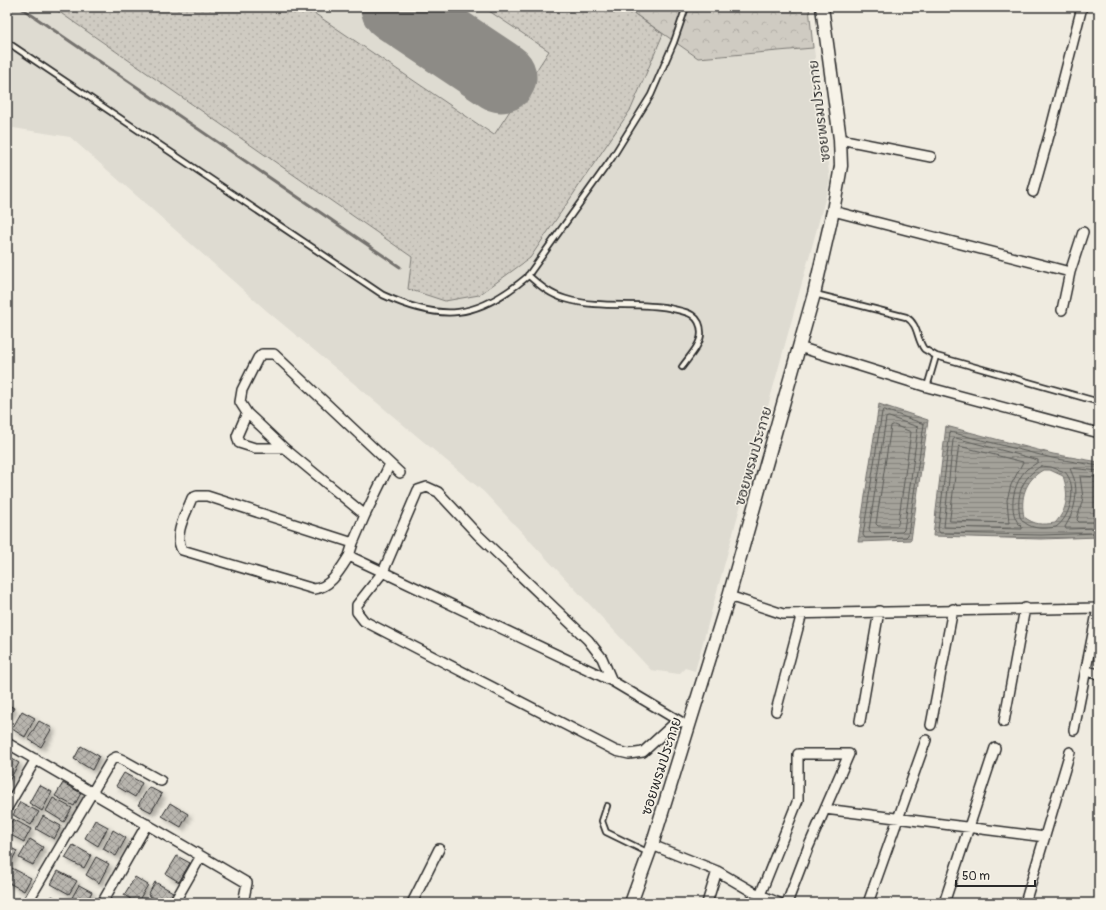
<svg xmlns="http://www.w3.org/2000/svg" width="1106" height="910" font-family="Pangolin,'Playpen Sans Thai',sans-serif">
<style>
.built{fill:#dedbd1}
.grass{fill:url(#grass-dots);stroke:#7d7b76}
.forest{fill:url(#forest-crowns);stroke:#7d7b76}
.water{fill:url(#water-rules);stroke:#74726e;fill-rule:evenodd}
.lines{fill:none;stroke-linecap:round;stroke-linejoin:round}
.shore{stroke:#5b5b57;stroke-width:1}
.stream{stroke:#74726e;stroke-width:3}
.runway{stroke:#8d8b86;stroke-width:71}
.building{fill:url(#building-cross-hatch);stroke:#2b2b2b;filter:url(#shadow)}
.service-casing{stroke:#2b2b2b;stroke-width:8}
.minor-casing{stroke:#2b2b2b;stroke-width:12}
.tertiary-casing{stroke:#2b2b2b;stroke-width:15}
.service{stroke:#f7f3e8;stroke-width:4.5}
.minor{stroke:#f7f3e8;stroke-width:9}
.tertiary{stroke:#f7f3e8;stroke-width:12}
.labels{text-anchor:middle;stroke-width:3;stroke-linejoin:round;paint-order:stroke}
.street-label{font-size:14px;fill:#2b2b2b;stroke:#f7f3e8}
</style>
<defs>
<pattern id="grass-dots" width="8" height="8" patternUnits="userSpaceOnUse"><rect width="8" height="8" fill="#cfcbc2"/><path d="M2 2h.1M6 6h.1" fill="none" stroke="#b2aea7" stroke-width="1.8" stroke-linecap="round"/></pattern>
<pattern id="forest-crowns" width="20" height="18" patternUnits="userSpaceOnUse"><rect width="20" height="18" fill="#cfcbc2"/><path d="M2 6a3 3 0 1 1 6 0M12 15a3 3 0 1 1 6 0" fill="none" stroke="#b2aea7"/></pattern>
<pattern id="water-rules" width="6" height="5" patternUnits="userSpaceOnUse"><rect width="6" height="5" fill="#a4a29a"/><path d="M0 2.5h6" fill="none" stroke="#86847e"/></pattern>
<pattern id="building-cross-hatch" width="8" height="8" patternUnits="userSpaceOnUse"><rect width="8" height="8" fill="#b8b5ae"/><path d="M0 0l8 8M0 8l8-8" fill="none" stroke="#96938e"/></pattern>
<filter id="shadow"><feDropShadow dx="3.5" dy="3.5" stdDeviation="2" flood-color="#0004"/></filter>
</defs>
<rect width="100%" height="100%" fill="#efebe0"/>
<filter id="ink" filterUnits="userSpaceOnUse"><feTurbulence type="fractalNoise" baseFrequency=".025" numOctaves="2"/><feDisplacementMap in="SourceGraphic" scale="8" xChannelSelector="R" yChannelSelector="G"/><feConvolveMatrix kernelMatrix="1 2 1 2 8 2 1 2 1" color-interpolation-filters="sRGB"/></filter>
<g filter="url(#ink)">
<path class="built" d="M7,7H809L830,181L695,671L685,668L679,674L651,670L484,492L267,311L70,137L7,127Z"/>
<path class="grass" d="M52,7H305L494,135L549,51L483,7H625L663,34L631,109L530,258L479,295L445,301L408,289L412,257Z"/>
<path class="forest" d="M625,7H809L813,48L698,58Z"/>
<path class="water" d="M879,404L928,420L911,540L858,542Z
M946,426L1053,454L1099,462V537L1041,539L933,536ZM1043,470H1050L1063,476C1069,494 1068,509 1055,523C1042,525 1035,525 1024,517C1020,498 1025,480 1043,470Z"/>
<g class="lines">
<path class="shore" d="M885,410L924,424L908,535L906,537L865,538L863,535L882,412Z
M889,417L918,427L904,530L902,532L871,533L869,530L886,418Z
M894,425L911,432L898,524L897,526H878L876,524L891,426Z
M956,438L1038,460V462C1034,465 1030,467 1027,469C1013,482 1006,514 1022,527V529L944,527L953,440Z
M959,446L1023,462L1011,485L1007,500L1009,523L950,521Z
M1041,466L1051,467L1065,472C1078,486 1071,517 1056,527C1043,529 1028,530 1020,517C1016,496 1021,478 1041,466Z
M1099,466L1052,458L950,432L938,530L940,533L1041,535L1099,533
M1099,471L1070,468C1071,472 1074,477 1075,482C1078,500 1073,513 1065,527L1066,529L1099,528
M1099,477L1080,476L1083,498L1077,520L1079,522H1099"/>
<path class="stream" d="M20,7L400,267"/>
<path class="runway" d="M396,7L501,77"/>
</g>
<path class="building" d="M7,704L14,708L7,720Z
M22,711L35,718L25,737L12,729Z
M39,721L52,728L41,747L28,739Z
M81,746L99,756L92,770L74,759Z
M7,756L19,763L9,781L7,780Z
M124,773L142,783L135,797L116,786Z
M63,783L81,793L74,806L55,796Z
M39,785L52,792L42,811L29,803Z
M149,787L162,794L151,812L138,805Z
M53,798L72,808L64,822L46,811Z
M20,802L39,812L31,825L13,815Z
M170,803L188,814L181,827L162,816Z
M43,816L61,826L54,839L36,829Z
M13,819L31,829L24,842L7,833V829Z
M95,820L108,827L98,846L85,838Z
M113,830L126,838L116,856L103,849Z
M30,839L43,847L33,865L19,858Z
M73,845L91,855L84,868L65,858Z
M7,846L17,851L7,869Z
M177,856L190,863L179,882L166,874Z
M96,857L109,864L99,883L86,875Z
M12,868L31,878L24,891L7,882V877Z
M58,871L77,881L69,894L51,884Z
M135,877L148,885L137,903L124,895Z
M155,882L173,892L167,903H162L148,895Z
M79,885L92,892L86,903H69Z
M52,896L65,903H47Z"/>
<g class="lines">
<g class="service-casing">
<path id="service" d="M7,42L383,295C442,322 477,319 527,277L612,158L651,95L674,42L686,7
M528,275C540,286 551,295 566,299C599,309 635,302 669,308C676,310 686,311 692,315C698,319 701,326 701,333C701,345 689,357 682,367
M815,294L906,317C919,325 916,338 924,349L936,356L1099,402
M927,387L936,356
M607,806L602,821L606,832L649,853"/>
</g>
<g class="minor-casing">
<path id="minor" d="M840,139L931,157
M1033,192L1050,132L1082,7
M833,211L1070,272
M1062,310L1070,272L1083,232
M799,347L927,387L1099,433
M247,413L237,436L239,443L255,448H284
M365,515L390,464
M353,543L365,515L284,448L247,413L240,402L242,390L258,358L262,354H274L400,473
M349,556L353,543L207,496H197L192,498C186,514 173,534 182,550L314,589C331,587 340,570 349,556L383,572L357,605V612L364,621L616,751L629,754L643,752L677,721
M729,596L783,614L1099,608
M1086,671L1099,674
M612,681L602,658L588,640L478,535L438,492L427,487L418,490L383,572L612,681L681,722
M776,711L802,613
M860,721L879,611
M1004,722L1025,608
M931,725L953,609
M1074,730L1098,608
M7,743L201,856L174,903
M7,808L36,759
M825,809L1045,837
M652,845L717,871L753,892L779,903
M201,856L247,883L243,903
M760,895L798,800V754H849L808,848L787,903
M27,903L112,759L116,757L123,760L161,781
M102,903L147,824
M412,903L439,849
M707,903L717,871
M868,903L926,740
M944,903L995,748
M1025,903L1070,752"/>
</g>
<g class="tertiary-casing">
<path id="tertiary" d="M631,903L652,845L729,596L814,294L833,211L841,166L840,139L822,7"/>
</g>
<use href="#service" class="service"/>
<use href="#minor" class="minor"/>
<use href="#tertiary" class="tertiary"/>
</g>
</g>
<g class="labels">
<g class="street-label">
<text transform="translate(819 111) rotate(-97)" y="5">ซอยพรมประกาย</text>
<text transform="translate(753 456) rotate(-74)" y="5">ซอยพรมประกาย</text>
<text transform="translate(661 766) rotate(-72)" y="5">ซอยพรมประกาย</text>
</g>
</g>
<rect width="1106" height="910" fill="none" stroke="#f7f3e8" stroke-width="24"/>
<rect x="12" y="12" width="1082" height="886" fill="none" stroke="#2b2b2b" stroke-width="1.5" filter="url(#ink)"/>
<path d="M956 880v6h79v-6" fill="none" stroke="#2b2b2b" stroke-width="2"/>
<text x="962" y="880" font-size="12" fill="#2b2b2b" stroke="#f7f3e8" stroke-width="3" paint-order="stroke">50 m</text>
</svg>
